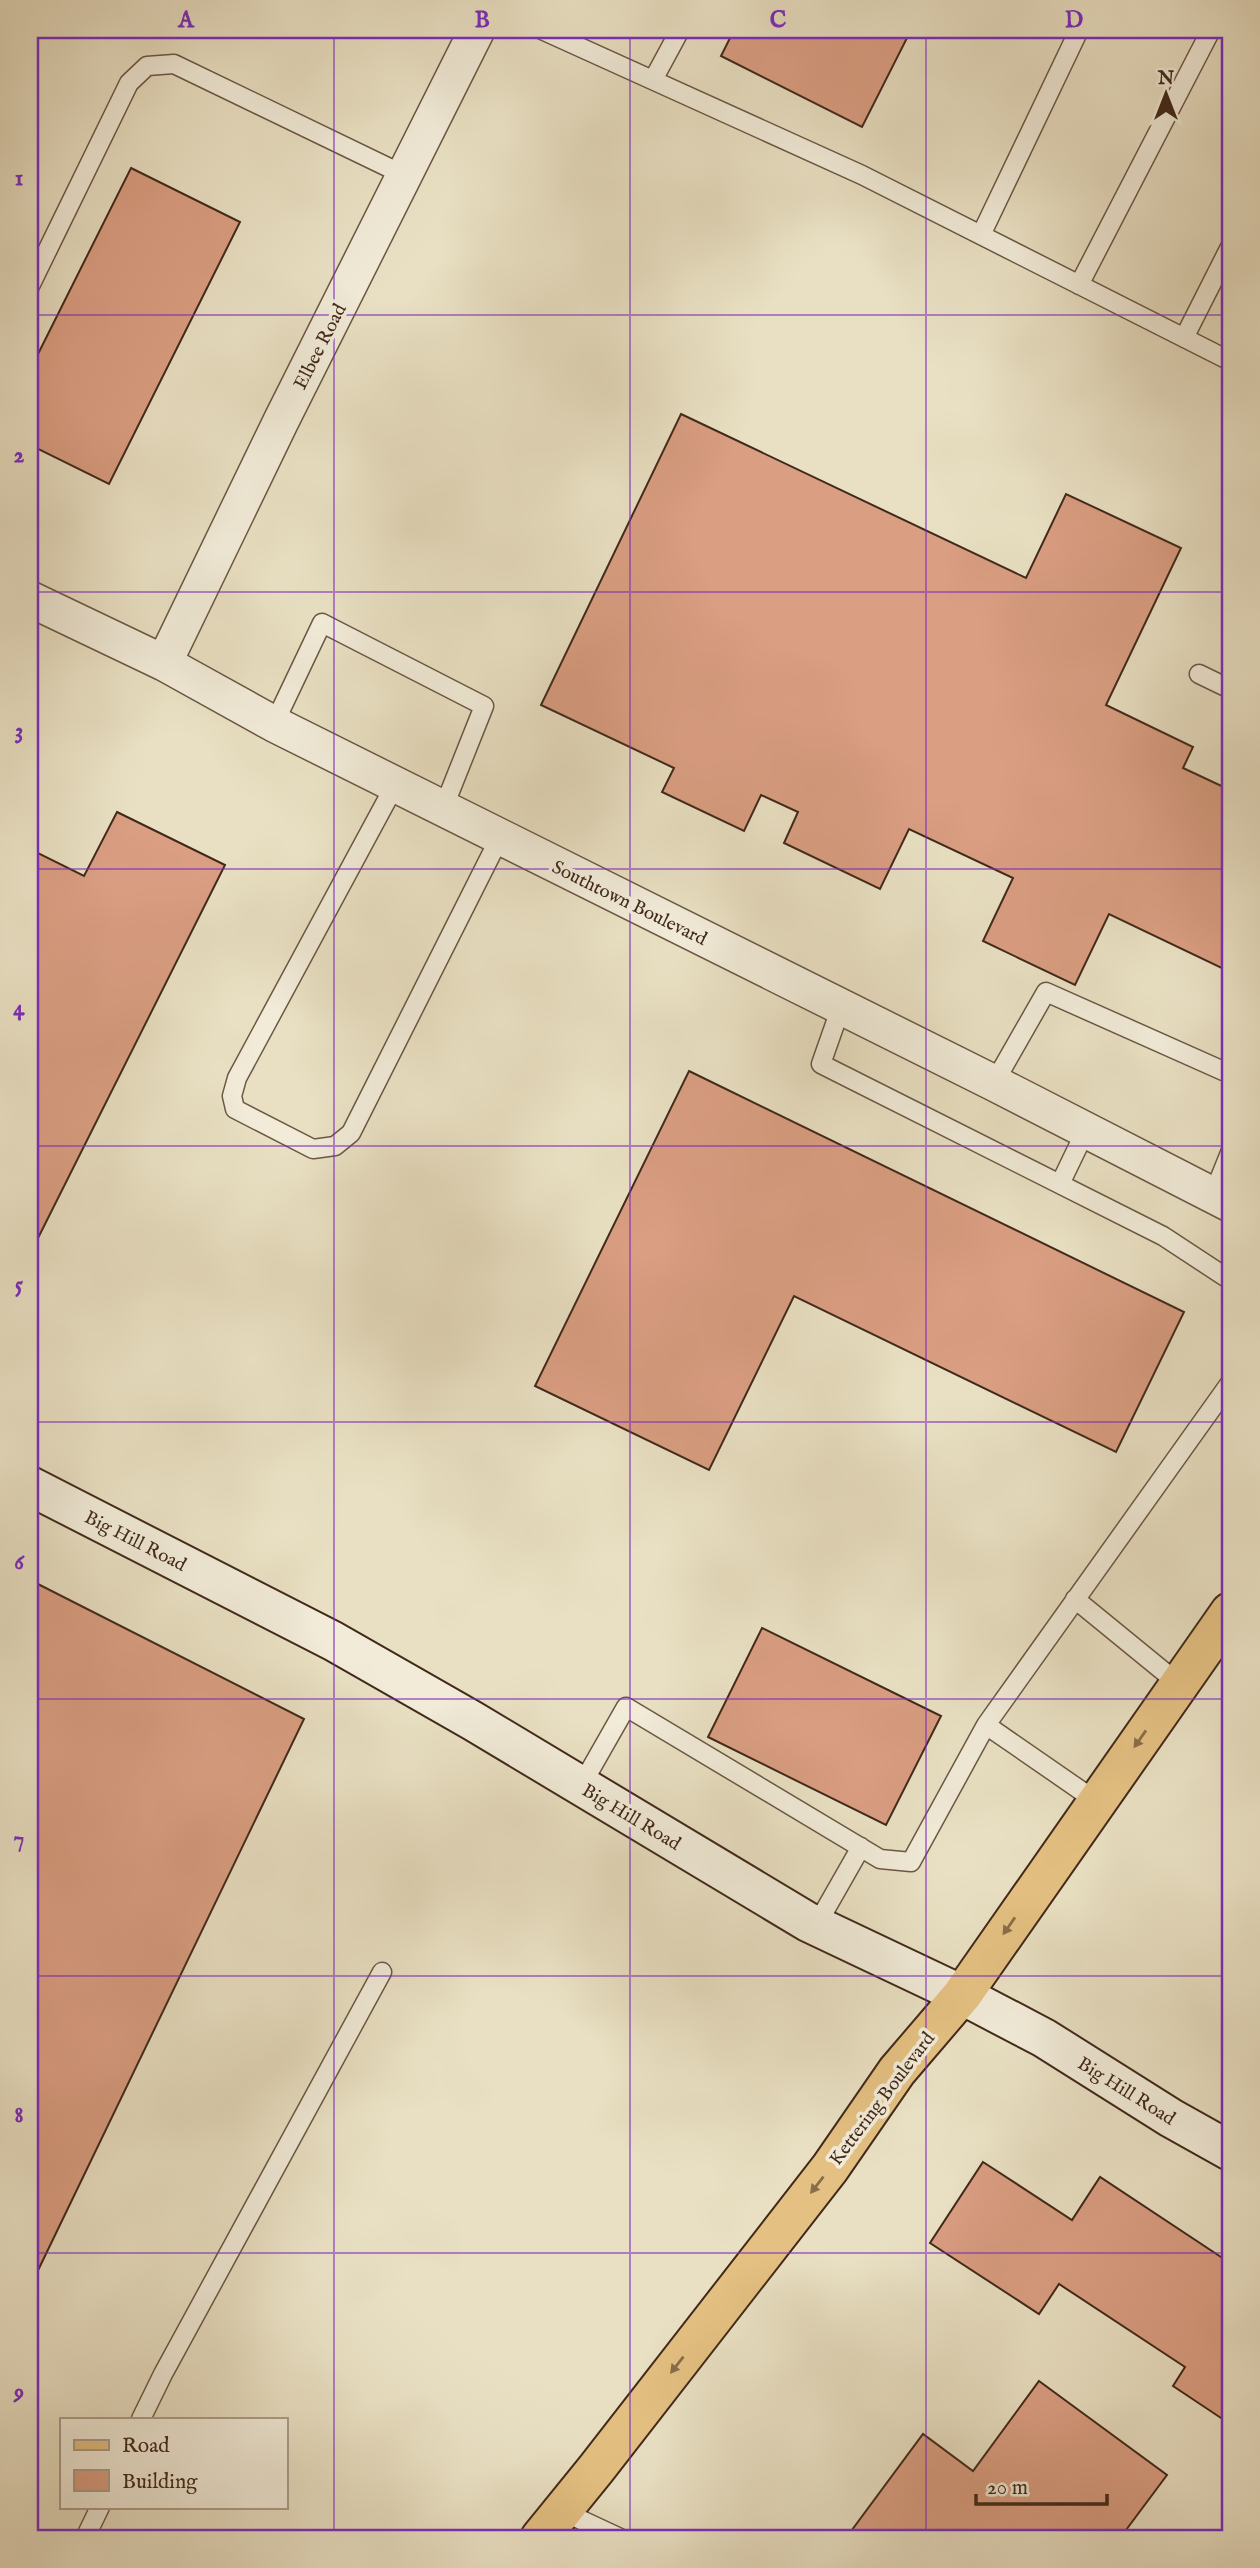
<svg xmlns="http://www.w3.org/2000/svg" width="1260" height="2568" font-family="'IM FELL English',serif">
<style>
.building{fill:#da9e82;stroke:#41291a;stroke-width:2}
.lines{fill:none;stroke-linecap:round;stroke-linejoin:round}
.lane-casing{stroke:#6b5744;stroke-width:21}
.street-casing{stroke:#6b5744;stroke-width:38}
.secondary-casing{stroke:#41291a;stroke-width:42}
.primary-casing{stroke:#41291a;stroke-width:42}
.lane{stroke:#f1ebd8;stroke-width:18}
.street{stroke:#f1ebd8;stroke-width:35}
.secondary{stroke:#f1ebd8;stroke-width:38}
.primary{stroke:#e4c082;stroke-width:38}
.oneway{fill:#8a6d49}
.grid{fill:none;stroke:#7b2cbf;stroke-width:2;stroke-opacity:0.55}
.labels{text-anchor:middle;stroke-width:7;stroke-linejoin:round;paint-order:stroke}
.street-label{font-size:19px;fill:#41291a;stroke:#f1ebd8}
.neatline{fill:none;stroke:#7b2cbf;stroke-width:2.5}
.grid-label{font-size:23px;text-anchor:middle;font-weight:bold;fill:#7b2cbf}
</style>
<rect width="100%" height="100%" fill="#e9e0c3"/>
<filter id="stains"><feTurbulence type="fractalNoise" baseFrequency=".00286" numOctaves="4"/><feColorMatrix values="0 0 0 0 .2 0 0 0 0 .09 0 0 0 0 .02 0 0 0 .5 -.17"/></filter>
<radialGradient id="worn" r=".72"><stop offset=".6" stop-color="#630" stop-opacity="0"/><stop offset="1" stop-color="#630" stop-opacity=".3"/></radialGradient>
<path class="building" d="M734,30H911L862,127L721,56Z
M131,168L240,222L109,484L30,445V370Z
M681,414L1026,578L1066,494L1181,548L1106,705L1193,747L1183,768L1230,790V972L1109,914L1075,985L983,941L1013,878L909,829L880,889L784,843L798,812L761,795L744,831L662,792L674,768L541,705Z
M117,812L225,865L30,1254V849L84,876Z
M689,1071L1184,1312L1116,1452L794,1296L709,1470L535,1386Z
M30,1580L304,1719L30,2287Z
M762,1628L941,1716L886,1825L708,1737Z
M983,2162L1072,2220L1100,2177L1230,2263V2424L1173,2386L1185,2367L1059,2284L1039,2314L930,2243Z
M1039,2381L1167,2475L1120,2538H846L923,2434L973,2471Z"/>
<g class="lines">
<g class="lane-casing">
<path id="lane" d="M542,30L862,175L1230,361
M653,80L680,30
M981,235L1079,30
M1079,285L1211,30
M30,286L129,83L147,66L174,64L404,175
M1184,338L1230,247
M1199,674L1230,689
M274,724L322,623L484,706L443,809
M395,785L237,1078L232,1096L235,1109L313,1149L335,1146L351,1133L500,837
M841,1007L821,1064L1163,1236L1230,1280
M994,1083L1046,992L1230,1074
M1060,1184L1086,1130
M1213,1195L1230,1153
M1075,1599L1179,1684
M581,1786L626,1707L880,1859L911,1862L986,1725
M1096,1801L986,1725L1230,1383
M816,1926L861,1847
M141,2419L163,2374L382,1972
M562,2511L620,2538
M85,2538L100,2507"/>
</g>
<g class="street-casing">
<path id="street" d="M30,599L164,663L274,724L994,1083L1230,1204
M164,663L281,421L477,30"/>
</g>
<g class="secondary-casing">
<path id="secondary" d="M30,1486L333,1641L473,1721L808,1922L962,1995L1044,2038L1171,2118L1230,2151"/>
</g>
<g class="primary-casing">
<path id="primary" d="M540,2538L596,2469L830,2168L897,2071L962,1995L1230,1612"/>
</g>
<use href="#lane" class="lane"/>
<use href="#street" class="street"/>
<use href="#secondary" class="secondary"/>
<use href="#primary" class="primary"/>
</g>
<defs><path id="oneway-solid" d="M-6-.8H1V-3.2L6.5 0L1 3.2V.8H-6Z" transform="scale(1.75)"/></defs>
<g class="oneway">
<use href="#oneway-solid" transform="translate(1140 1739) rotate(125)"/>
<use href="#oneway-solid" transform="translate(1009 1926) rotate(125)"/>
<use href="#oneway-solid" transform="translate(817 2185) rotate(128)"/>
<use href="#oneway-solid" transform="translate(677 2365) rotate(128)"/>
</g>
<path class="grid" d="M334,30V2538M630,30V2538M926,30V2538M30,315H1230M30,592H1230M30,869H1230M30,1146H1230M30,1422H1230M30,1699H1230M30,1976H1230M30,2253H1230"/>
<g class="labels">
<g class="street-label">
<text transform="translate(319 346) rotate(-63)" y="7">Elbee Road</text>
<text transform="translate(630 902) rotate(26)" y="7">Southtown Boulevard</text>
<text transform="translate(136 1540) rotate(27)" y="7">Big Hill Road</text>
<text transform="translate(632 1816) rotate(31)" y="7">Big Hill Road</text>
<text transform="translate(1127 2090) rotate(32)" y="7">Big Hill Road</text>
<text transform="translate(881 2098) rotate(-53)" y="7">Kettering Boulevard</text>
</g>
</g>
<rect width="1260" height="2568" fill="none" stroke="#e9e0c3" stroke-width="77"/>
<rect x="60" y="2418" width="228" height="91" fill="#f1ebd8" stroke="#ab9d8c" stroke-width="2"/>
<rect x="74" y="2440" width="35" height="10" fill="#e4c082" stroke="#ab9d8c" stroke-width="2"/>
<text x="122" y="2452" font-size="21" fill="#41291a">Road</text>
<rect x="74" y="2470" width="35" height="21" fill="#da9e82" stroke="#ab9d8c" stroke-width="2"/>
<text x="122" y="2488" font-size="21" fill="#41291a">Building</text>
<g transform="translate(1166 94)" stroke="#f1ebd8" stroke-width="5" paint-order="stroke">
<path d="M0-5L12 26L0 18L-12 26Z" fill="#41291a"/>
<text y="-10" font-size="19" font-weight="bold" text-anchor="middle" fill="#41291a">N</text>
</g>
<path d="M976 2494v10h131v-10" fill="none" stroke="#41291a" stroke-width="3.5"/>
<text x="987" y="2494" font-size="21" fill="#41291a" stroke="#f1ebd8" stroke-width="5" paint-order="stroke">20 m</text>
<rect x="38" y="38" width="1184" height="2492" class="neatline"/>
<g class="grid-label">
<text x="186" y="27">A</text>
<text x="482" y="27">B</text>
<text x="778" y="27">C</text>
<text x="1074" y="27">D</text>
<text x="19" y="185">1</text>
<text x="19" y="462">2</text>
<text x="19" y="738">3</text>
<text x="19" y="1015">4</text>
<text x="19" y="1292">5</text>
<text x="19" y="1569">6</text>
<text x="19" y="1846">7</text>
<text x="19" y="2122">8</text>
<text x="19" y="2399">9</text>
</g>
<rect width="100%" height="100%" filter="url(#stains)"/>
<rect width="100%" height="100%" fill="url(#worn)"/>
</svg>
